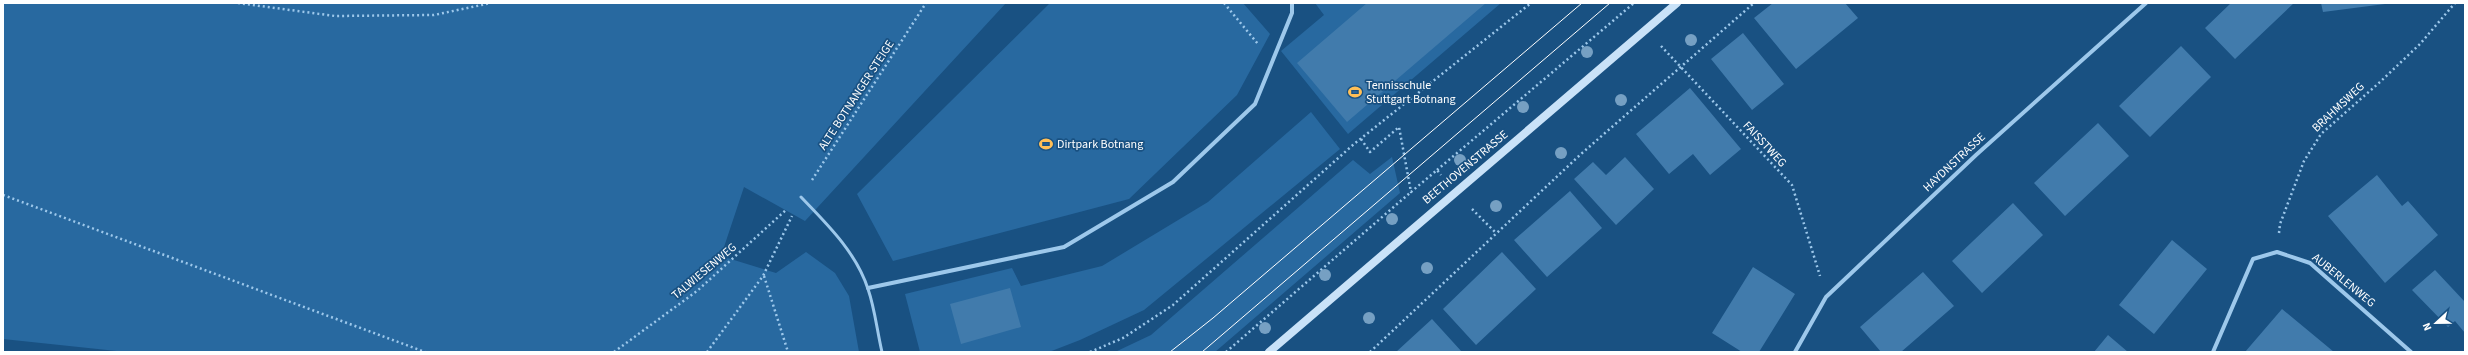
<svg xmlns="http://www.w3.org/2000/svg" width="2468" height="355" font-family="'Source Sans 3',sans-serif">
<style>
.green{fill:#2869a0}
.building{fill:#417bac}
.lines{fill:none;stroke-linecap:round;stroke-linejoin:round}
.path{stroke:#9dc8eb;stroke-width:2.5;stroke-dasharray:2 3;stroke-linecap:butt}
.lane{stroke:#9dc8eb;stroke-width:3}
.street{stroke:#9dc8eb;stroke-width:4}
.secondary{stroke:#c9e2f8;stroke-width:8}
.tram{stroke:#fff;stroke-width:1}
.tree{fill:#76a0c3}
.labels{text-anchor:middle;stroke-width:3.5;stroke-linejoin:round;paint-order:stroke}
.poi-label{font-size:12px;fill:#fff;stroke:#195182;text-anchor:start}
.street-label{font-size:12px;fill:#fff;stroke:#195182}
</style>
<rect width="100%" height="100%" fill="#195182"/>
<path class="green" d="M3,3H1006L805,221L744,187L721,256L776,273L806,252L835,273L849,296L859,352H126L3,339Z
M1050,3H1243L1270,34L1237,95L1129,199L893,261L857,194Z
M1315,3H1501L1348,134L1281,51L1324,15Z
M1311,112L1340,149L1144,310L1080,340L1049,352H920L905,294L1012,268L1021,286L1102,266L1208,202Z
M1392,157L1400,193L1215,352H1115L1151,335L1353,160L1370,174Z"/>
<path class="building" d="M1367,3H1486L1347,122L1297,63Z
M1773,3H1845L1858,18L1796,69L1754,18Z
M2231,3H2294L2235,59L2205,28Z
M2321,3H2385V4L2323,12Z
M1743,33L1784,84L1752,110L1711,59Z
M2181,46L2211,77L2150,137L2119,106Z
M1690,88L1741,149L1710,175L1693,154L1669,174L1636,134Z
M2098,123L2129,156L2065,216L2034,183Z
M1625,157L1654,189L1616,225L1574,179L1593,162L1606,175Z
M2377,175L2402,206L2408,201L2438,235L2385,283L2328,216Z
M1570,191L1602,228L1547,277L1514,240Z
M2013,203L2043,235L1982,293L1952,261Z
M2172,240L2207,269L2154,334L2119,305Z
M1502,252L1536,289L1476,345L1443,309Z
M1753,267L1795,294L1759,352H1742L1712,333Z
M2435,270L2465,302V333L2455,321L2448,327L2412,290Z
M1923,272L1954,306L1901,352H1881L1860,327Z
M1010,288L1021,327L961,344L950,304Z
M2282,309L2334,352H2245Z
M1432,319L1462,352H1396Z
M2108,335L2128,352H2094Z"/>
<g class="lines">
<path class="path" d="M238,3L335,16L434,15L491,3
M1224,3L1258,44
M1661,46L1792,185L1820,276
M1361,139L1370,152L1399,127L1411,192L1437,170L1441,175
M1437,170L1634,3
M812,180L926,3
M3,195L425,352
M1472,209L1496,233
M2279,233L2280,224L2304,161L2321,134L2380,82L2420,44L2455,3
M764,276L788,352
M614,352L697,291L787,209
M707,352L763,276L792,216
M1090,352L1123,338L1173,305L1354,144L1531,3
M1226,352L1411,192
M1370,352L1581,154L1754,3"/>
<path class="lane" d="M801,197C827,224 856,252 868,289C875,309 877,331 882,352"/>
<path class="street" d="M868,288L1064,247L1173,182L1255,104L1292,13V3
M1795,352L1826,297L1976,155L2146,3
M2213,352L2253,259L2277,252L2310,263L2411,352"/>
<path class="secondary" d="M1269,352L1677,3"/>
<path class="tram" d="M1170,352L1213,318L1582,3
M1202,352L1610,3"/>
</g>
<g class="tree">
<circle cx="1691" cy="40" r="6"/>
<circle cx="1587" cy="52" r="6"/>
<circle cx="1621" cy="100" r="6"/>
<circle cx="1523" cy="107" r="6"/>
<circle cx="1561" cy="153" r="6"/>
<circle cx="1460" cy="160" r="6"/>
<circle cx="1496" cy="206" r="6"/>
<circle cx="1392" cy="219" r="6"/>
<circle cx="1427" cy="268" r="6"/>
<circle cx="1325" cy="275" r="6"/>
<circle cx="1369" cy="318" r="6"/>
<circle cx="1265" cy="328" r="6"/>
</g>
<defs>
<g id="stadium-bare" transform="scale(1.08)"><path d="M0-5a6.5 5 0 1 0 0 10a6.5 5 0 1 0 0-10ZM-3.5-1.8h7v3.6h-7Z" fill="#ffbf57" stroke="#195182" stroke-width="2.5" paint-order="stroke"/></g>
</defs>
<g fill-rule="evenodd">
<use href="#stadium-bare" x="1355" y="92"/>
<use href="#stadium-bare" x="1046" y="144"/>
</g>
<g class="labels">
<g class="poi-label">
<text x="1366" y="89">Tennisschule<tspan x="1366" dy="14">Stuttgart Botnang</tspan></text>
<text x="1057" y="148">Dirtpark Botnang</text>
</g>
<g class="street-label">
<text transform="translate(856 95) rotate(-57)" y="4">ALTE BOTNANGER STEIGE</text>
<text transform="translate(2338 107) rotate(-43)" y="4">BRAHMSWEG</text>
<text transform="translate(1765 144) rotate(47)" y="4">FAISSTWEG</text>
<text transform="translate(1954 162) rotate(-43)" y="4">HAYDNSTRASSE</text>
<text transform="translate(1465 167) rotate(-40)" y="4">BEETHOVENSTRASSE</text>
<text transform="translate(704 271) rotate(-40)" y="4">TALWIESENWEG</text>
<text transform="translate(2344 280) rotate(39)" y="4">AUBERLENWEG</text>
</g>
</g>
<rect width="2468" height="355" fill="none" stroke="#ffffff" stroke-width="8"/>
<g transform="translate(2436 323) rotate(248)" stroke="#195182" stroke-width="3" paint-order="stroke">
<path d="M0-3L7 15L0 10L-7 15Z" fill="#ffffff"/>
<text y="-6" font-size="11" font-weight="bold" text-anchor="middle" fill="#ffffff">N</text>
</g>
</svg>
